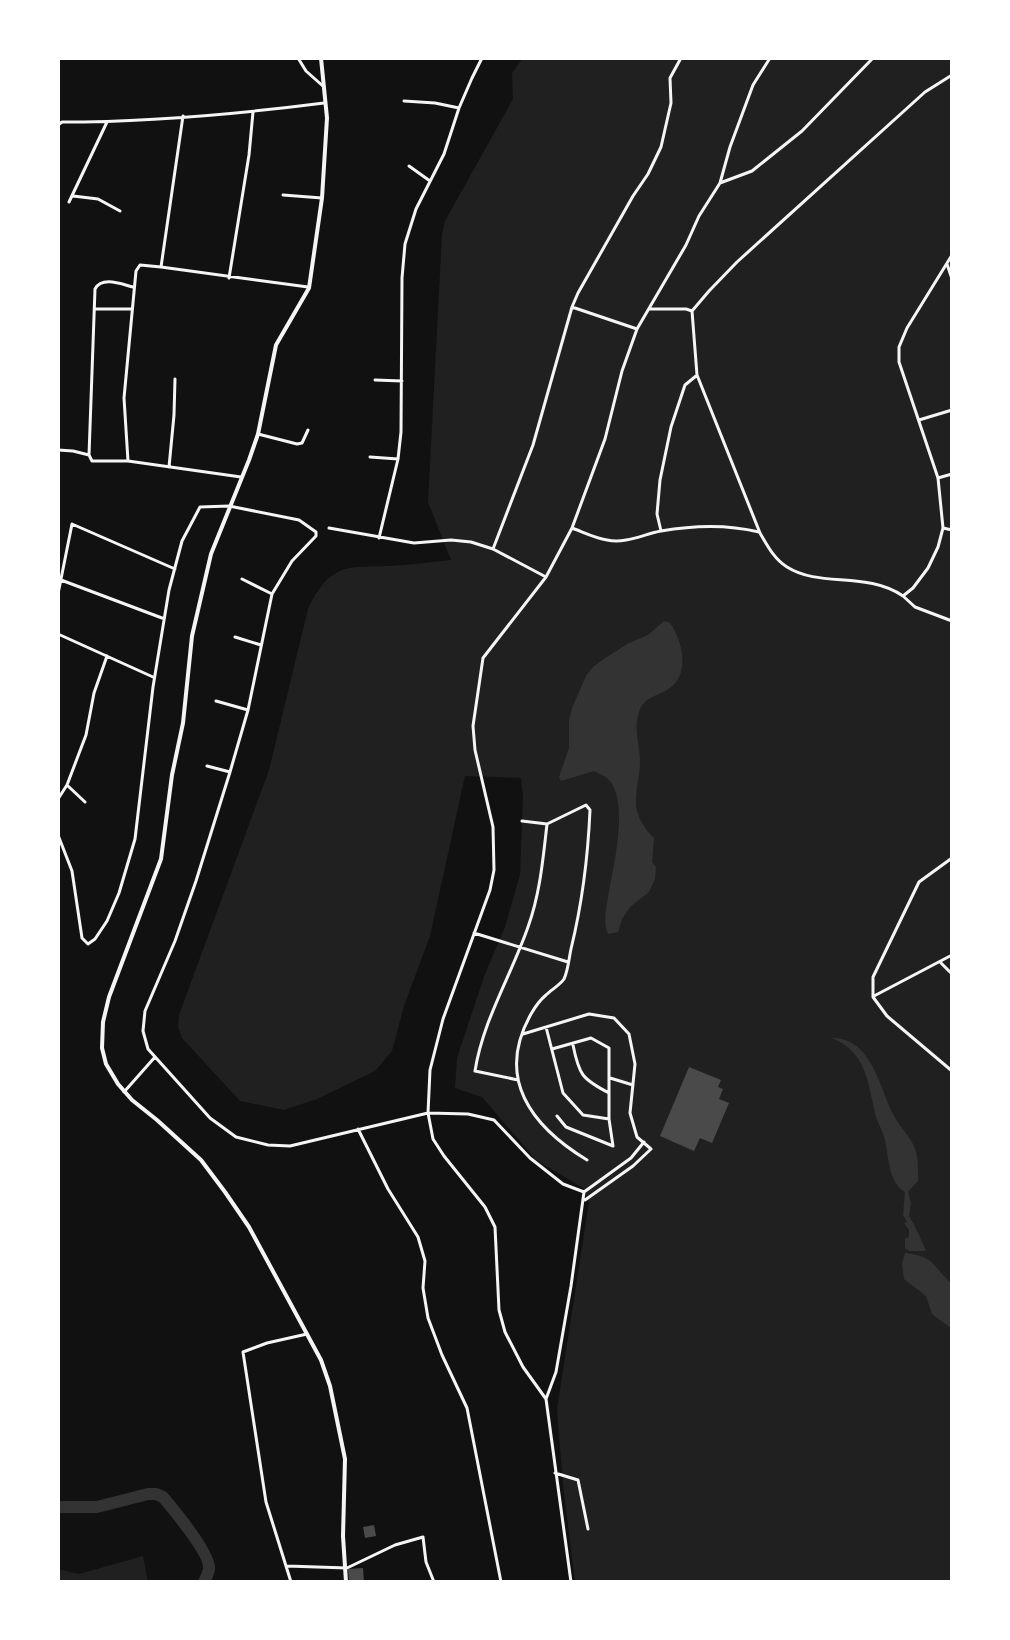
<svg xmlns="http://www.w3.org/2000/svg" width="1010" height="1640" font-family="'PT Sans Narrow',sans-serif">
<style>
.green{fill:#202020}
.water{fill:#333}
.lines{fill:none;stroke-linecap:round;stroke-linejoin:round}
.river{stroke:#333;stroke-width:12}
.building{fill:#4a4a4a}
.minor{stroke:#f5f5f5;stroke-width:3}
.tertiary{stroke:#f5f5f5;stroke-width:4}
</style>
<rect width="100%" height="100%" fill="#111"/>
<path class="green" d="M523,58H952V1582H575L563,1485L557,1409L589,1202L583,1188L536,1160L482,1097L455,1088L457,1058L485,974L505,927L520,875L523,796L521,778L465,776L430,936L404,1006L392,1051L375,1071L317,1099L284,1110L240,1101L182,1038L178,1027L179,1015L269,770L308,609C330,564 344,567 389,566C409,565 430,562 451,560L428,502L442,234L445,221L513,99L512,73Z
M143,1556L148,1582H58V1569L79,1574Z"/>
<path class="water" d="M664,621L670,623C683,641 691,676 667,690C655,697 644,697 639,712C633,730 640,744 640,762C640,776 635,791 636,806C637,817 646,831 654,838L652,862L656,867L655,879L649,892L630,907L622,919L618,932L608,934C603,923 606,909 608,897C613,868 629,805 610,781C606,776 600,774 594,771L561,781L559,777L569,748V721L572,708L586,676L592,668L605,658L629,643L648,635Z
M831,1038C870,1037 879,1084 892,1112C897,1123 907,1133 913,1144C919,1156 918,1168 918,1181L908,1192L911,1203L909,1216C916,1227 921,1239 926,1251H910L905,1248V1239L909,1237V1230L904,1223L907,1222L903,1215L905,1192C888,1182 889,1158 885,1140C883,1132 879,1125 876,1117C868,1085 867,1050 831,1038Z
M905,1253C935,1256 933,1267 952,1284V1329L932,1314L926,1296L904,1279L902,1264Z"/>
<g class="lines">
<path class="river" d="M58,1507H97L148,1494H156L163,1497C173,1509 211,1554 209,1569C208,1574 206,1578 204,1582"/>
</g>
<path class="building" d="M689,1067L721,1080L718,1087L723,1089L719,1099L729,1103L712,1143L700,1138L694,1151L660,1136Z
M374,1525L376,1536L365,1538L363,1527Z
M363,1568L364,1582H349L348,1569Z"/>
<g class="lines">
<path class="minor" d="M298,58L306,71L324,87
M952,75L925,92L737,262L709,291L692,311L697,375L760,533C767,545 774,559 787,567C820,588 866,571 903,596L913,588L928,568L938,547L943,528L938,478L899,362V347L907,328L952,255
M404,101L435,103L459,108
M183,116L161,267L140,265L136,271L124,398L128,461L241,477
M58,125L62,122C149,122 238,114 324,103
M409,166L430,181
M720,183L752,171L802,131L873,58
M283,195L322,198
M73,196L98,199L120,211
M69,202L107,122
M947,264L952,279
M161,267L308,287
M229,278L249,155L253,112
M572,307L637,329
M96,309H132
M649,309H686L692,311
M375,380L402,381
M919,420L952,410
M258,434L297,444L302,443L308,430
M58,450L73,451L89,455
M370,457L398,459
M128,461H92L89,455L95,289C102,276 121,284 133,287
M169,467L174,415L175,379
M938,478L952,474
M329,528L414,543L451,540L471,542L493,549L546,577
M572,528C583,532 595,538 607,540C626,544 644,534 661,531C695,525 726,524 759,532
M943,528L952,530
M661,531L657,514L660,480L671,427L685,385L696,376
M379,538L398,459L401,432L402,278L405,244L416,209L444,154L459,108L472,78L482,58
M493,549L533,445L572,307L578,293L633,196L648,174L661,147L671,103L670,78L681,58
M242,579L272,594
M61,580L162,618
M58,594L72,524L175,569
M903,596L915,607L952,621
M58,634L153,677
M235,637L261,645
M216,701L248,710
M207,766L230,772
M68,786L85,802
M58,799L67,785L86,735L94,693L107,656
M522,821L547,824L586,805L590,810C588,856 582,904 571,949C569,958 568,971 564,979C560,985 551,990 546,995C540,1000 535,1007 531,1014C495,1078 531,1126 587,1160
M58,835L72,871L82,938L88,944L95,939L107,921L119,893L135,839L153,687L169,590L182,541L200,507L229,506L299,520L316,532V536L292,561L272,594L248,710L230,772L196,881L175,941L145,1011L143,1031L148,1049L210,1118L236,1137L268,1145L290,1146L428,1113L468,1114L494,1120L530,1158L563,1184L584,1192
M952,858L919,882L873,977V997L887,1016L952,1071
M474,933L568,962
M941,963L952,974
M874,996L952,955
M546,1027L563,1093L583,1115L609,1119
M523,1034L589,1014L614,1018L629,1034L635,1064L630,1113L637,1137L651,1149L633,1166L585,1200
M573,1045C579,1075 582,1079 609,1093
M552,1049L591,1038L609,1048V1119L613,1146L566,1127L557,1116
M610,1078L633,1085
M518,1080L475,1071C483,1020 511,976 528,927C540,894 543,859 547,824
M124,1092L155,1057
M358,1129L388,1189L418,1237L425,1261L423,1288L428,1318L442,1355L467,1408L501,1582
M584,1192L631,1158L644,1142
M546,1399L556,1372L571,1286L584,1192
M555,1473L578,1480L588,1529
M287,1566L347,1568L395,1545L423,1537L426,1562L434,1582
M291,1582L266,1502L243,1352L267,1343L307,1334
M571,1582L546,1399L523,1367L505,1332L499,1310L495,1227L485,1207L444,1156L433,1139L428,1113L430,1070L443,1019L490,890L494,870L493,827L475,750L473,726L483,658L546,577L572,528L605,439L622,371L637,329L686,245L699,216L720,183L730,147L753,85L770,58"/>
<path class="tertiary" d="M321,58L327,118L322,198L309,288L276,345L258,434L249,460L211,554L192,636L183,723L172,775L161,859L109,997L103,1022L102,1048L106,1064L118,1084L132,1100L157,1120L201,1160L225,1192L249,1227L321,1360L330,1386L345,1459L343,1536L346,1582"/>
</g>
<rect width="1010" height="1640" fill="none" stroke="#ffffff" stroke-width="120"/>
</svg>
